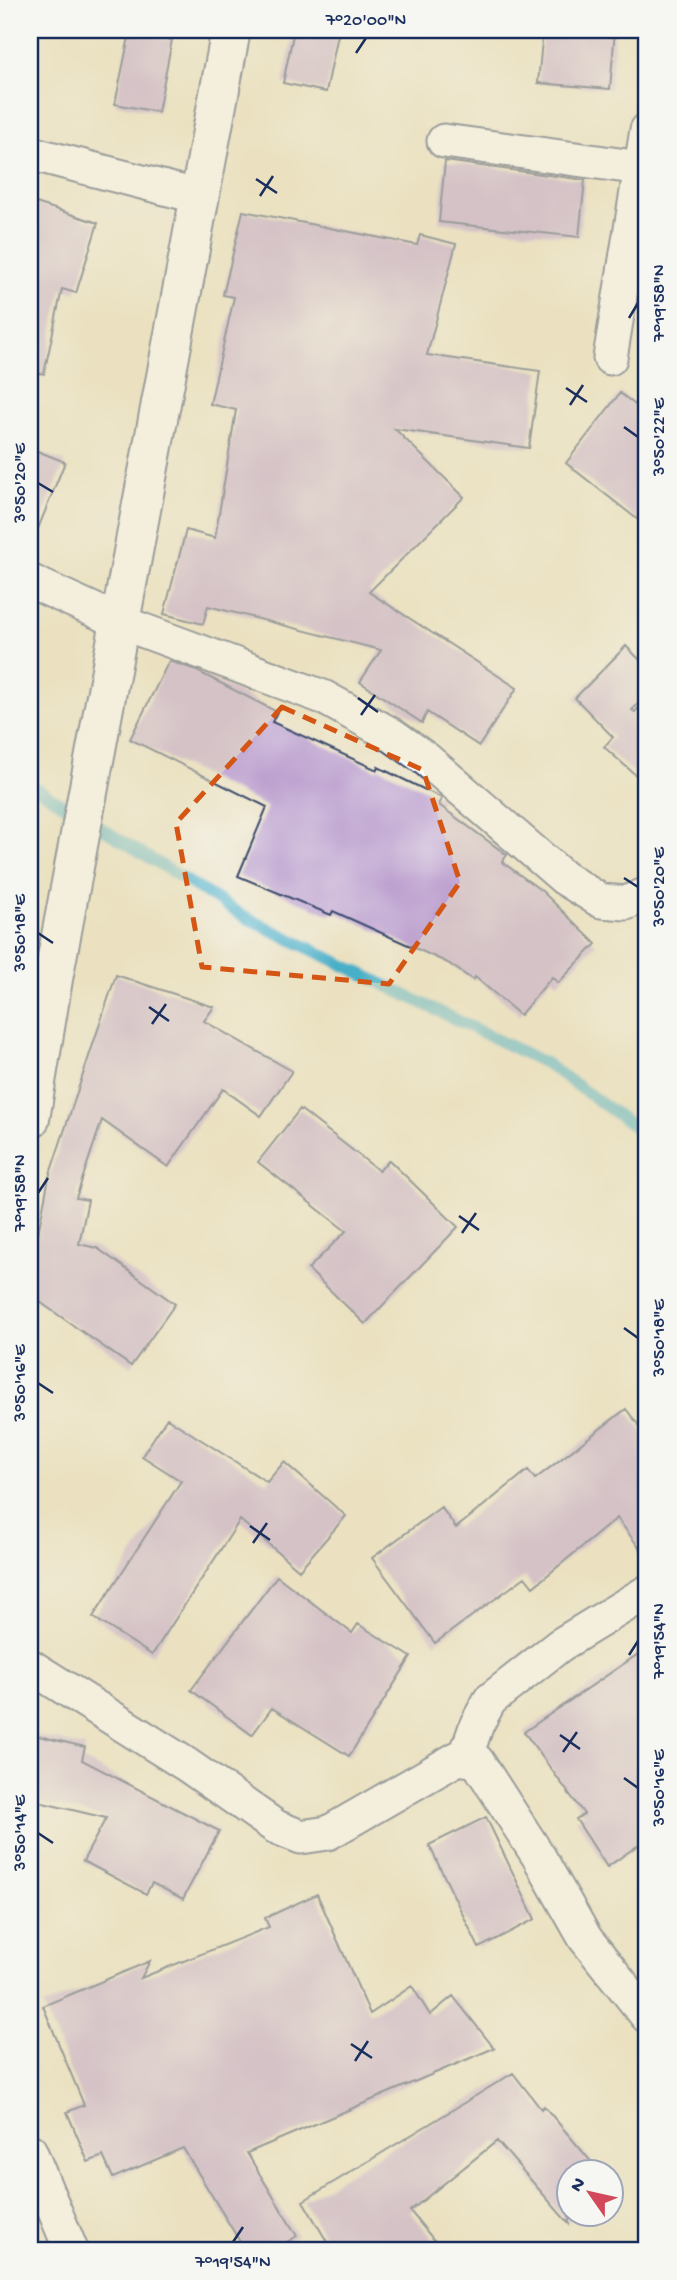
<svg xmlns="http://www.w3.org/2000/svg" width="677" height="2280" font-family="'Gochi Hand',sans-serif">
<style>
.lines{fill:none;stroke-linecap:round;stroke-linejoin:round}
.stream{stroke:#47afc7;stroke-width:12}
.building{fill:#ba9cce}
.minor-casing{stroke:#3a4a6d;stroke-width:37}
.tertiary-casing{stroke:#3a4a6d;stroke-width:42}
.minor{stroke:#fff;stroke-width:33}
.tertiary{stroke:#fff;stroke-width:38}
.marked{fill:none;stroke:#d45514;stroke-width:5;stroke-dasharray:14 9;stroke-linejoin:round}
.ticks{fill:none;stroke:#1b2f5e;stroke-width:2.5}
.neatline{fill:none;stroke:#1b2f5e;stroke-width:2.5}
.ticks-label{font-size:18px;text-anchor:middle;fill:#1b2f5e}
</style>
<rect width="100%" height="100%" fill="#f6f6f2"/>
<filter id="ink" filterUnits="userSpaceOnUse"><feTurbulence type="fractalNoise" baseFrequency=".0143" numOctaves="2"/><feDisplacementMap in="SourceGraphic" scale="14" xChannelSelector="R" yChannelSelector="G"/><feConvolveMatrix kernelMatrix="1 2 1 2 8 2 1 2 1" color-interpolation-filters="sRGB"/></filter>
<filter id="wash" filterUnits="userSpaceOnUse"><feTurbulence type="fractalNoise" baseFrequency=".00686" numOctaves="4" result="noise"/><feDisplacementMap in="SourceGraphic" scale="28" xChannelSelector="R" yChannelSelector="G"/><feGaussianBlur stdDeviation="1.57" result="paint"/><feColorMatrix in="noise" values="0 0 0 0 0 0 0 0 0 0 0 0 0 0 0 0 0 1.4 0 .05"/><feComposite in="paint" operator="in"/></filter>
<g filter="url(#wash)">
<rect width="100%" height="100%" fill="#ebe1c1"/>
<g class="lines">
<path class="stream" d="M30,784L245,917L547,1064L647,1136"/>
</g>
<g id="blocks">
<path class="building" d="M294,30H339L326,92L283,83Z
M543,30H615L610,89L538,83Z
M130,32L172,40L158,112L115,104Z
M445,161L585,180L579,237L439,222Z
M30,201L98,223L76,293L62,289L44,374L30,372Z
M243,211L417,245L420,235L456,244L427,355L540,371L529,448L395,429L464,497L369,592L517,688L479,746L427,712L422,723L360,682L381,650L208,606L203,624L164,614L186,530L215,538L236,410L210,404L234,297L223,295Z
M620,393L647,414V527L566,463Z
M30,448L65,462L31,546H30Z
M626,646L647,667V695L632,710L635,712L647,698V785L604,747L613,737L575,698Z
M169,661L193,669L277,712L272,722L377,770L378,767L442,798L439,805L507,855L502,862L542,891L596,944L558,983L552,977L520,1015L475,977L473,980L448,963L333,911L331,915L238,876L267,807L130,739Z
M116,975L214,1007L204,1021L292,1071L261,1116L223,1089L168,1167L102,1120L76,1198L88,1200L79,1244L97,1248L175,1304L131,1366L30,1295V1233L38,1234L49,1177Z
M300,1109L379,1171L389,1160L458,1227L365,1324L308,1269L346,1231L258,1162Z
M626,1409L647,1436V1558L617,1518L533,1587L525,1577L435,1643L372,1558L441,1507L456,1528L528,1470L535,1479Z
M167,1418L267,1482L284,1462L346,1516L299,1570L240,1520L152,1655L93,1617L181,1481L142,1456Z
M277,1576L352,1633L358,1624L411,1657L349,1756L272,1708L252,1735L191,1690Z
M647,1648V1839L607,1867L576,1819L584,1814L524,1732Z
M30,1734L85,1747L82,1760L219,1831L183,1899L152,1883L146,1894L83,1861L106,1818L30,1800Z
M486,1817L535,1919L479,1948L429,1845Z
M317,1894L370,2014L412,1986L430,2015L453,1996L494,2048L247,2153L297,2236L274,2250H245L183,2148L113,2178L103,2156L88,2162L67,2112L84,2105L43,2006L150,1961L141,1978L269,1927L265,1918Z
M513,2073L541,2109L544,2106L600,2172H569V2224L497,2141L410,2211L442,2250H332L303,2201Z"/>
</g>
</g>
<g filter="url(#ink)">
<use href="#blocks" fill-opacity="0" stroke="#3a4a6d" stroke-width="2"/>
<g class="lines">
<g class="minor-casing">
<path id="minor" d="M444,141L641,168
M30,153L200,197
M610,358L647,130
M30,581L120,622L323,697L392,735L426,759L564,878L601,901L626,903L647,894
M30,1666L187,1765L276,1827L301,1837L328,1833L458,1758L477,1761L539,1857L585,1938L647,2016
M465,1758L477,1724L490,1700L560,1645L647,1592
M30,2151L71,2250"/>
</g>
<g class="tertiary-casing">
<path id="tertiary" d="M30,1119L53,979L231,30"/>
</g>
<use href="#minor" class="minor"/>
<use href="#tertiary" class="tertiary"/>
</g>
</g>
<path d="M0 0H677V2280H0ZM282,707L423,770L460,882L389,984L202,967L176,823Z" fill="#ebe1c1" fill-opacity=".55" fill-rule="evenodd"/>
<path class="marked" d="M282,707L423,770L460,882L389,984L202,967L176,823Z"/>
<path class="ticks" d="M356,53L366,38M256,179L277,193M260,196L273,176M629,318L638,303M566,388L587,402M570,405L583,385M624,427L638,437M38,483L53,492M358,698L378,712M361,715L375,695M624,878L638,887M38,933L53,943M149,1007L169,1021M152,1024L166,1004M38,1193L48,1178M459,1216L479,1230M462,1233L476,1213M624,1328L638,1338M38,1383L53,1393M250,1526L270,1540M253,1543L267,1523M629,1655L638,1641M560,1735L580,1749M563,1752L577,1732M624,1778L638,1788M38,1833L53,1843M351,2044L372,2058M355,2061L368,2041M233,2242L243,2227"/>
<rect width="677" height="2280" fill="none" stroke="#f6f6f2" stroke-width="77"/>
<g transform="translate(590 2193) rotate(304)"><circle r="33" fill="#f6f6f2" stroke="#9ea6b7" stroke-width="2"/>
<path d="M0-5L12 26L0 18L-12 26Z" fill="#d1495b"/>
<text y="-10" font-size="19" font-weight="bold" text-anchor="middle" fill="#1b2f5e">N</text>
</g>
<rect x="38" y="38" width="600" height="2204" class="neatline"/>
<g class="ticks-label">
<text x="366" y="25">7°20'00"N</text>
<text transform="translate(658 303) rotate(-90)" y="6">7°19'58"N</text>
<text transform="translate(658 437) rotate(-90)" y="6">3°50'22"E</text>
<text transform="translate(19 483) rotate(-90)" y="6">3°50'20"E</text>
<text transform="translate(658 887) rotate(-90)" y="6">3°50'20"E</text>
<text transform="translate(19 933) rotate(-90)" y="6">3°50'18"E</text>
<text transform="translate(19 1193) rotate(-90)" y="6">7°19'58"N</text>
<text transform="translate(658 1338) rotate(-90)" y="6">3°50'18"E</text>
<text transform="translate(19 1383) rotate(-90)" y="6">3°50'16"E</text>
<text transform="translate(658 1641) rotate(-90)" y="6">7°19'54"N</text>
<text transform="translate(658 1788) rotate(-90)" y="6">3°50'16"E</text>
<text transform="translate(19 1833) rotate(-90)" y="6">3°50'14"E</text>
<text x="233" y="2267">7°19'54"N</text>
</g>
</svg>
